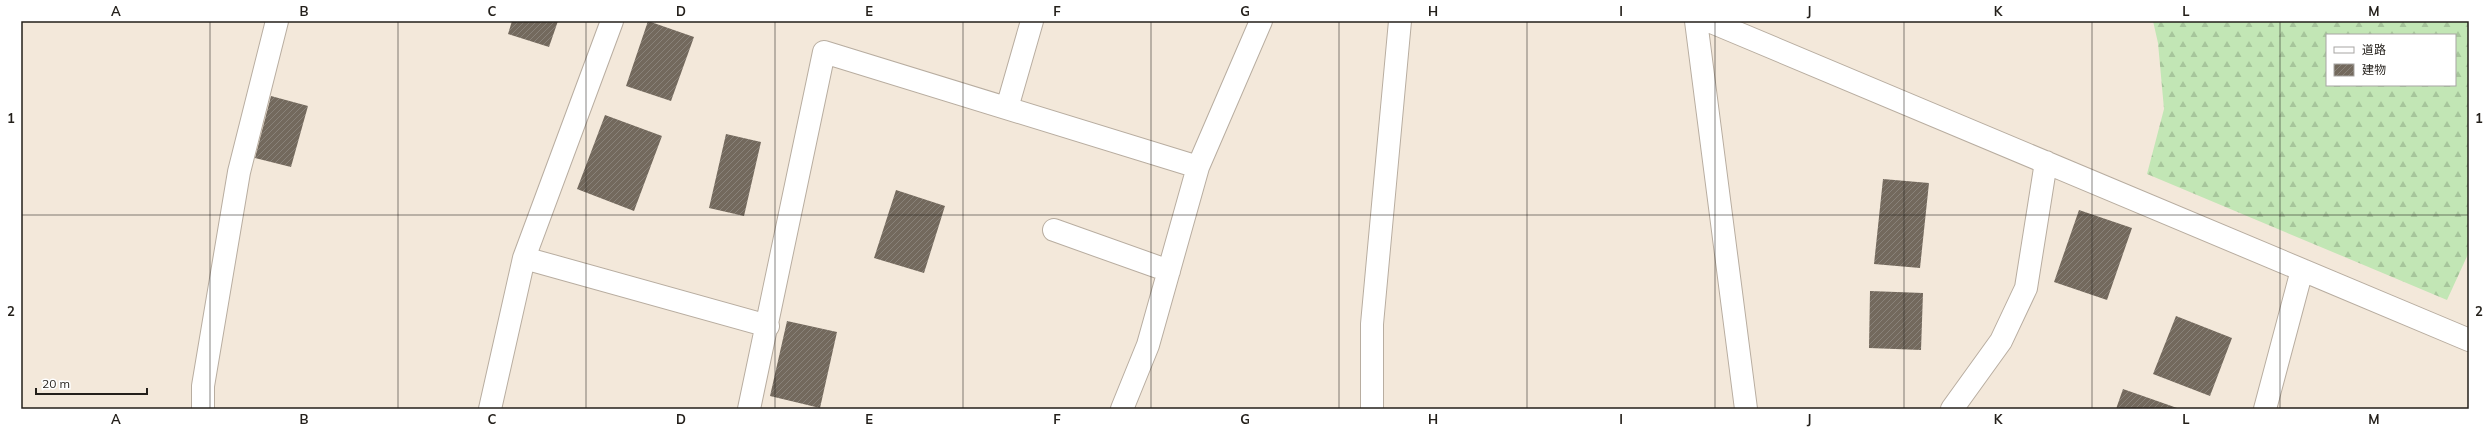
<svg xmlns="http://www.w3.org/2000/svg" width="2490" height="430" font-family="Mulish,'Noto Sans JP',sans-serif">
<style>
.forest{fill:url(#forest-firs);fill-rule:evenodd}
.building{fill:url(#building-hatch)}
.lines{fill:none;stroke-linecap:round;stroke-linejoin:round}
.street-casing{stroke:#b8ada0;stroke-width:24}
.street{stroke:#fff;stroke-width:22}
.grid{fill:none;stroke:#231f1a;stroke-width:1;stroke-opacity:0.55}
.neatline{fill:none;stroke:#231f1a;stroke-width:1.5}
.grid-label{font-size:13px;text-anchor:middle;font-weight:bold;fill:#231f1a}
</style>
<defs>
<pattern id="forest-firs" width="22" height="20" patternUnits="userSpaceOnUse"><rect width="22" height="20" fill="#c2e6b5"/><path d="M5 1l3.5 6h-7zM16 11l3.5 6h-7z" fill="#a6c59b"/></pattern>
<pattern id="building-hatch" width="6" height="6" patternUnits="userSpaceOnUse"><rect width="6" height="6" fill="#73695d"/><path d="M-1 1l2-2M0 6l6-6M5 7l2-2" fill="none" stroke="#898279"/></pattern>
</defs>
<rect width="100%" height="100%" fill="#f3e8da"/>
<path class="forest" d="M2153,21H2469V252L2447,300L2147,174L2164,109L2158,43ZM2327,35H2455V85H2327Z"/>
<path class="building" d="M512,21H558L549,47L508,34Z
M648,21L694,37L671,101L626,86Z
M271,96L308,106L291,167L255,158Z
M605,115L662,136L634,211L577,189Z
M726,134L761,142L744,216L709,208Z
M1883,179L1929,183L1920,268L1874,264Z
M896,190L945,206L924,273L874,258Z
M2079,210L2132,228L2107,300L2054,282Z
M1870,291L1923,293L1921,350L1869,348Z
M2176,316L2232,338L2210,396L2153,374Z
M787,321L837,332L820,408L770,396Z
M2123,389L2180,409H2116Z"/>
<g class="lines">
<g class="street-casing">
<path id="street" d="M1696,21L1746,409
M1709,21L2469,340
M1007,108L1032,21
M1054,230L1169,271
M524,258L768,326
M203,409V386L239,172L277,21
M490,409L524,258L612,21
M749,409L824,52L1198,167
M1122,409L1148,345L1198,167L1261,21
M1372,409V324L1400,21
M1952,409L2001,341L2026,288L2046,162
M2265,409L2302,270"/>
</g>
<use href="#street" class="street"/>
</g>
<path class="grid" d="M210,21V409M398,21V409M586,21V409M775,21V409M963,21V409M1151,21V409M1339,21V409M1527,21V409M1715,21V409M1904,21V409M2092,21V409M2280,21V409M21,215H2469"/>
<rect width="2490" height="430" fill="none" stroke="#ffffff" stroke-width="44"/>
<rect x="2326" y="34" width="130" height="52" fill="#ffffff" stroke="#a7a5a3"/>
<rect x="2334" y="47" width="20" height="6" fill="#ffffff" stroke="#a7a5a3"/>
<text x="2362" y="54" font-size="12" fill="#231f1a">道路</text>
<rect x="2334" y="64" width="20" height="12" fill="url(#building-hatch)" stroke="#a7a5a3"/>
<text x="2362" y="74" font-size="12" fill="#231f1a">建物</text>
<path d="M36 388v6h111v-6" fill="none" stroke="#231f1a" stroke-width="2"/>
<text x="42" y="388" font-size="12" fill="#231f1a" stroke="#ffffff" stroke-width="3" paint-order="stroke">20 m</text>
<rect x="22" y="22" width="2446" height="386" class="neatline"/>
<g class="grid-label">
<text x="116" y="16">A</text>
<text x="304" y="16">B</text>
<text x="492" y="16">C</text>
<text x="681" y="16">D</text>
<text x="869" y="16">E</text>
<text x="1057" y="16">F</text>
<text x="1245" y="16">G</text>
<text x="1433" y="16">H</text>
<text x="1621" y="16">I</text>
<text x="1809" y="16">J</text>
<text x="1998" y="16">K</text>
<text x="2186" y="16">L</text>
<text x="2374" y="16">M</text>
<text x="11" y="123">1</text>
<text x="2479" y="123">1</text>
<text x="11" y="316">2</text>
<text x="2479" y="316">2</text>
<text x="116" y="424">A</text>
<text x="304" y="424">B</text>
<text x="492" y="424">C</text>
<text x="681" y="424">D</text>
<text x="869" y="424">E</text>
<text x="1057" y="424">F</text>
<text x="1245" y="424">G</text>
<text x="1433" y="424">H</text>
<text x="1621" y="424">I</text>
<text x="1809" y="424">J</text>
<text x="1998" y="424">K</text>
<text x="2186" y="424">L</text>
<text x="2374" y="424">M</text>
</g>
</svg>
